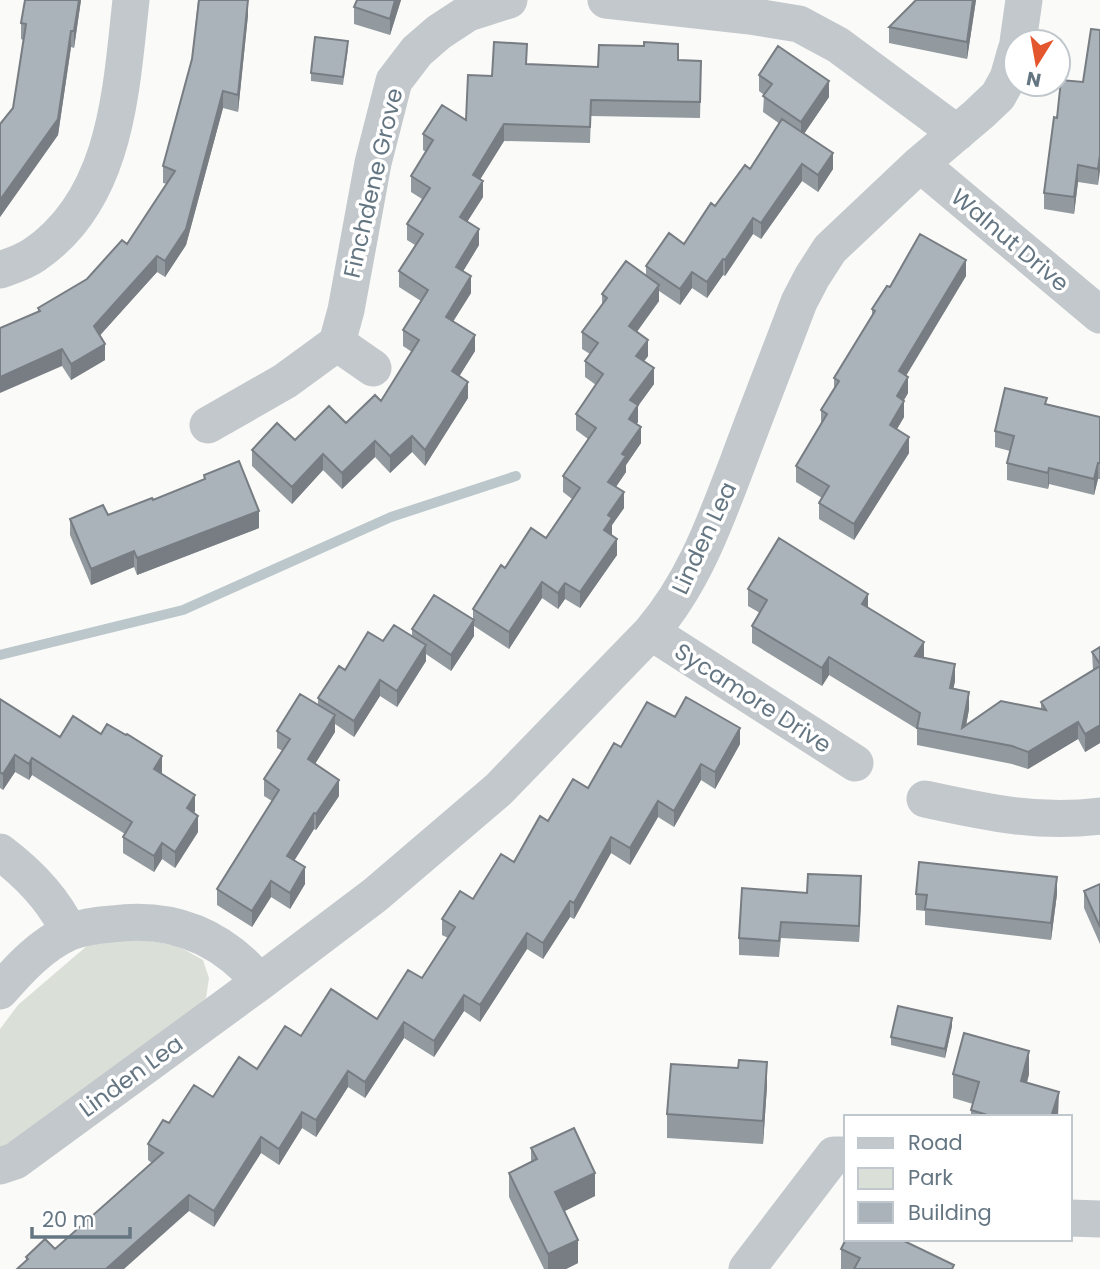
<svg xmlns="http://www.w3.org/2000/svg" width="1100" height="1269" font-family="Poppins,sans-serif">
<style>
.green{fill:#dadfd7}
.lines{fill:none;stroke-linecap:round;stroke-linejoin:round}
.stream{stroke:#bbc7cb;stroke-width:10}
.street{stroke:#c3c8cc;stroke-width:37}
.wall{fill:#929a9f}
.shaded-wall{fill:#777d82}
.building{fill:#aab3b9;stroke:#777d82;stroke-width:2}
.labels{text-anchor:middle;stroke-width:7;stroke-linejoin:round;paint-order:stroke}
.street-label{font-size:23px;fill:#657683;stroke:#fff}
</style>
<rect width="100%" height="100%" fill="#fafaf8"/>
<path class="green" d="M134,938L178,946L203,960L209,978L206,998L140,1058L0,1150V1029L18,1005L88,945Z"/>
<g class="lines">
<path class="stream" d="M0,655L183,610L391,517L516,476"/>
<path class="street" d="M606,0L750,16L799,24L838,45L957,133
M1018,42L1024,0
M920,164L1100,315
M0,270C11,266 24,262 34,255C117,199 121,90 131,0
M337,343L373,368
M208,425L285,381L337,343L346,310L373,163L394,81L417,51L439,32L468,13L509,0
M651,632L855,763
M925,799C985,812 1038,824 1100,816
M0,852C28,873 54,900 69,932
M0,991C19,969 42,944 70,932C83,927 98,925 112,924C172,916 221,936 260,982L375,895L499,789L651,632C694,582 715,522 738,462C758,408 779,355 799,302L812,277L830,249L920,164L979,114L998,96L1008,78L1016,50
M0,1166L15,1161L260,982
M1070,1218L1100,1219
M747,1269L834,1155H846"/>
</g>
<path class="wall" d="M81,0L74,48L71,47L58,135L0,217V124L13,108L23,40L21,39V23Z
M198,0H248V15L238,112L223,108L186,245L165,277L157,272L100,335L105,360L71,380L62,366L38,312V308L87,279L127,244L167,184L163,183V166L192,59Z
M401,0L390,35L354,24V7Z
M976,0L967,59L889,43V27Z
M1100,30L1098,185L1078,182L1074,214L1044,209V193L1057,118L1083,82Z
M348,49L343,85L311,81V73Z
M678,60L701,77L700,118L591,116L590,143L504,141L480,179L483,197L467,222L479,245L463,271L471,293L453,321L475,351L459,376L468,398L425,466L412,452L390,473L375,457L342,489L323,470L292,504L252,466V450L295,440L346,423L381,401L412,352L403,346V330L421,301L399,287V271L415,245L407,240V224L422,199L411,192V176L426,152L423,150V134L466,120L492,76L527,64L598,67Z
M759,75L829,97L804,134L833,169L818,192L802,181L761,239L753,234L725,276L723,275L707,298L692,288L680,305L659,291V301L637,332L648,356L644,361L654,384L638,406V422L636,424L641,443L626,465V472L616,487L624,508L612,525V535L617,555L580,608L565,599L558,609L542,598L509,649L474,626V636L451,671L426,654V661L397,707L380,696L354,737L335,724V732L315,764L339,796L316,830L314,829L294,861L305,884L290,909L271,897L252,927L217,905V889L272,801L264,796V779L283,751L277,748V731L318,705V698L345,670L383,641L412,636V629L473,620V609L505,568L546,538L572,499L563,492V476L588,439L576,430V414L596,385L585,377V361L590,354L582,349V332L602,306V294L646,276V266L684,244L715,206L750,169L780,124L763,112L764,95L759,91Z
M966,276L906,376L908,393L904,400V417L897,429L909,453L854,540L819,519V503L822,498L796,482V466L821,425V410L834,388V378L872,316V309L890,287Z
M1047,404L1100,417V479H1098L1094,495L1049,484L1048,489L1007,480V463L1010,451L995,447V431Z
M204,475L259,528L137,575L134,567L91,585L70,535V519L108,515L153,500L204,480Z
M748,589L868,608L924,658L955,681L953,689L969,709L966,725L1041,709V702L1093,670L1092,652L1100,647V743L1085,752L1078,739L1028,769L1012,764L917,745V729L829,675L822,686L752,643V626L760,613L748,606Z
M0,699L60,737L162,772L161,774L195,811L194,813L198,832L175,868L162,859L154,872L123,853V837L125,834L32,775L29,780L15,772L3,790L0,788Z
M675,717L740,744L715,789L701,780L674,827L658,817L630,865L611,853L574,919L570,917L543,959L527,949L480,1022L464,1011L434,1057L404,1038L365,1098L348,1087L316,1137L302,1128L279,1165L261,1153L214,1227L189,1211L26,1261V1257L55,1249L152,1163L148,1160V1144L169,1123L257,1069L301,1036L377,1019L422,978L448,938L442,935V919L473,899L514,862L548,821L588,788L621,747Z
M1100,884V944L1084,908V891Z
M861,892L859,942L781,938L779,957L739,955V938L807,893Z
M916,894H1057L1051,940L925,925V911L916,910Z
M952,1026L945,1058L891,1045V1037Z
M953,1074H1029L1027,1083L1059,1115L1058,1117H971V1110L973,1104L953,1098Z
M767,1086L763,1144L667,1138V1114Z
M531,1148L595,1196L564,1211L578,1263L566,1269H544L509,1197V1173L531,1162Z
M841,1249L954,1269H841Z"/>
<path class="shaded-wall" d="M79,0H81L74,48V31Z
M248,0V15L238,112V95Z
M395,0H401L390,35V19Z
M973,0H976L967,59V42Z
M71,31V47L58,135L0,217V200Z
M829,81V97L801,138V122Z
M223,91V108L186,245L165,277V261Z
M504,124V141L473,191V175Z
M833,153V169L818,192V175Z
M1100,155V171L1098,185V169Z
M802,164V181L761,239V223Z
M1078,165V182L1074,214V197Z
M483,181V197L460,233V217Z
M753,218V234L725,276V260Z
M479,229V245L456,283V267Z
M157,256V272L94,342V326Z
M723,259V275L707,298V282Z
M966,260V276L899,387V371Z
M692,272V288L680,305V289Z
M471,276V293L446,333V317Z
M659,285V301L629,342V326Z
M475,335V351L452,388V371Z
M648,340V356L636,372V356Z
M105,344V360L71,380V364Z
M62,349V366L0,393V377Z
M654,368V384L638,406V422L629,435L630,400Z
M908,377V393L897,412V396Z
M468,382V398L425,466V450Z
M904,401V417L890,441V425Z
M641,427V443L626,465V472L608,498V482L622,454Z
M412,436V452L390,473V456Z
M909,437V453L854,540V524Z
M375,441V457L342,489V473Z
M323,454V470L292,504V487Z
M1098,463V479L1094,495V479Z
M1049,468V484L1048,489V473Z
M624,492V508L612,525V535L604,530L608,515Z
M259,511V528L137,575V558Z
M617,539V555L580,608V592Z
M134,551V567L91,585V569Z
M542,582V598L509,649V632Z
M565,583V599L558,609V593Z
M868,594V611L862,604Z
M474,620V636L451,671V655Z
M924,642V660L915,656Z
M426,645V661L397,707V691Z
M829,657V675L822,686V668Z
M955,664V681L950,705V688Z
M380,680V696L354,737V721Z
M969,692V709L964,737L962,728Z
M335,715V732L308,775V759Z
M1078,722V739L1028,769V752Z
M1100,725V743L1085,752V734Z
M740,728V744L715,789V772Z
M15,755V772L3,790V774Z
M162,756V772L154,785V769Z
M32,758V775L29,780V764Z
M701,764V780L674,827V811Z
M339,780V796L316,830V814Z
M195,795V811L187,824V808Z
M658,801V817L630,865V848Z
M314,813V829L287,872V856Z
M198,816V832L175,868V852Z
M611,837V853L574,919V903Z
M162,843V859L154,872V856Z
M305,867V884L290,909V893Z
M861,876V892L859,942V926Z
M1057,877V894L1051,940V923Z
M271,881V897L252,927V911Z
M570,901V917L543,959V943Z
M527,933V949L480,1022V1005Z
M464,995V1011L434,1057V1041Z
M952,1018V1026L945,1058V1049Z
M404,1022V1038L365,1098V1082Z
M1029,1051V1074L1021,1104V1081Z
M767,1062V1086L763,1144V1121Z
M348,1071V1087L316,1137V1120Z
M1059,1092L1058,1117H1051Z
M302,1112V1128L279,1165V1149Z
M261,1137V1153L214,1227V1211Z
M595,1173V1196L555,1216V1192Z
M189,1195V1211L124,1269H106Z
M578,1240V1263L566,1269H548V1254Z"/>
<path class="building" d="M25,0H79L74,31H71L58,119L0,200V124L13,108L26,24L21,23Z
M199,0H248L238,95L223,91L186,229L165,261L157,256L94,326L105,344L71,364L62,349L0,377V328L40,311L38,308L87,279L122,240L127,244L175,171L163,166L192,59Z
M357,0H395L390,19L354,7Z
M916,0H973L967,42L889,27Z
M1091,29L1100,30V155L1098,169L1078,165L1074,197L1044,193L1054,117L1057,118L1061,80L1083,82Z
M315,37L348,41L343,77L311,73Z
M494,42L527,44L526,64L598,67L599,45L644,46V42L678,44V60L701,61L700,102L591,100L590,127L504,124L473,175L483,181L460,217L479,229L456,267L471,276L446,317L475,335L452,371L468,382L425,450L412,436L390,456L375,441L342,473L323,454L292,487L252,450L277,423L295,440L329,406L346,423L375,395L381,401L419,340L403,330L428,290L399,271L423,234L407,224L430,188L411,176L433,140L423,134L442,105L466,120L468,75L492,76Z
M778,46L829,81L801,122L763,96L772,84L759,75Z
M782,119L833,153L818,175L802,164L761,223L753,218L725,260L723,259L707,282L692,272L680,289L646,266L669,233L684,244L711,203L715,206L745,165L750,169Z
M920,234L966,260L899,371L908,377L897,396L904,401L890,425L909,437L854,524L819,503L829,486L796,466L827,414L821,410L839,381L834,378L875,311L872,309L887,286L890,287Z
M626,261L659,285L629,326L648,340L636,356L654,368L630,400L638,405L629,419L641,427L622,454L626,456L608,482L624,492L608,515L612,518L604,530L617,539L580,592L565,583L558,593L542,582L509,632L473,609L501,565L505,568L531,528L546,538L580,488L563,476L596,428L576,414L603,374L585,361L598,343L582,332L607,298L602,294Z
M1005,388L1047,398L1045,404L1100,417V463H1098L1094,479L1049,468L1048,473L1007,463L1014,436L995,431Z
M239,461L259,511L137,558L134,551L91,569L70,519L103,505L108,515L152,498L153,500L205,479L204,475Z
M779,538L868,594L862,604L924,642L915,656L955,664L950,688L969,692L962,728L1001,701L1046,710L1041,702L1100,666V725L1085,734L1078,722L1028,752L1012,746L917,728L920,713L829,657L822,668L752,626L767,600L748,589Z
M434,595L474,620L451,655L412,629Z
M394,625L426,645L397,691L380,680L354,721L318,698L339,666L345,670L368,632L383,641Z
M1100,647V664L1092,652Z
M300,694L335,715L308,759L339,780L316,814L314,813L287,856L305,867L290,893L271,881L252,911L217,889L279,790L264,779L290,739L277,731Z
M686,697L740,728L715,772L701,764L674,811L658,801L630,848L611,837L574,903L570,901L543,943L527,933L480,1005L464,995L434,1041L404,1022L365,1082L348,1071L316,1120L302,1112L279,1149L261,1137L214,1211L189,1195L106,1269H17L28,1259L26,1257L45,1239L55,1249L163,1153L148,1144L163,1120L169,1123L194,1085L213,1097L239,1057L257,1069L285,1026L301,1036L331,989L377,1019L408,970L422,978L455,927L442,919L460,891L473,899L501,854L514,862L540,816L548,821L573,779L588,788L614,743L621,747L647,702L675,717Z
M0,699L60,737L73,716L101,734L107,724L126,735L127,734L162,756L154,769L195,795L187,808L198,816L175,852L162,843L154,856L123,837L132,822L32,758L29,764L15,755L3,774L0,772Z
M919,862L1057,877L1051,923L925,909L927,895L916,894Z
M808,874L861,876L859,926L781,922L779,941L739,938L742,888L807,893Z
M1100,884V927L1084,891Z
M898,1006L952,1018L945,1049L891,1037Z
M964,1033L1029,1051L1021,1081L1059,1092L1051,1117H994L971,1110L979,1082L953,1074Z
M739,1060L767,1062L763,1121L667,1114L671,1064L738,1068Z
M574,1128L595,1173L555,1192L578,1240L548,1254L509,1173L537,1159L531,1148Z
M846,1239H900L954,1265L952,1269H854L860,1258L841,1249Z"/>
<g class="labels">
<g class="street-label">
<text transform="translate(373 183) rotate(-77)" y="8">Finchdene Grove</text>
<text transform="translate(1010 240) rotate(40)" y="8">Walnut Drive</text>
<text transform="translate(704 538) rotate(-65)" y="8">Linden Lea</text>
<text transform="translate(753 698) rotate(33)" y="8">Sycamore Drive</text>
<text transform="translate(131 1076) rotate(-36)" y="8">Linden Lea</text>
</g>
</g>
<rect x="844" y="1115" width="228" height="126" fill="#ffffff" stroke="#c1c8cd" stroke-width="2"/>
<rect x="858" y="1138" width="35" height="10" fill="#c3c8cc" stroke="#c1c8cd" stroke-width="2"/>
<text x="908" y="1150" font-size="21" fill="#657683">Road</text>
<rect x="858" y="1168" width="35" height="21" fill="#dadfd7" stroke="#c1c8cd" stroke-width="2"/>
<text x="908" y="1185" font-size="21" fill="#657683">Park</text>
<rect x="858" y="1202" width="35" height="21" fill="#aab3b9" stroke="#c1c8cd" stroke-width="2"/>
<text x="908" y="1220" font-size="21" fill="#657683">Building</text>
<g transform="translate(1037 63) rotate(191)"><circle r="33" fill="#ffffff" stroke="#c1c8cd" stroke-width="2"/>
<path d="M0-5L12 26L0 18L-12 26Z" fill="#e4572e"/>
<text y="-10" font-size="19" font-weight="bold" text-anchor="middle" fill="#657683">N</text>
</g>
<path d="M32 1227v10h98v-10" fill="none" stroke="#657683" stroke-width="3.5"/>
<text x="42" y="1227" font-size="21" fill="#657683" stroke="#ffffff" stroke-width="5" paint-order="stroke">20 m</text>
</svg>
